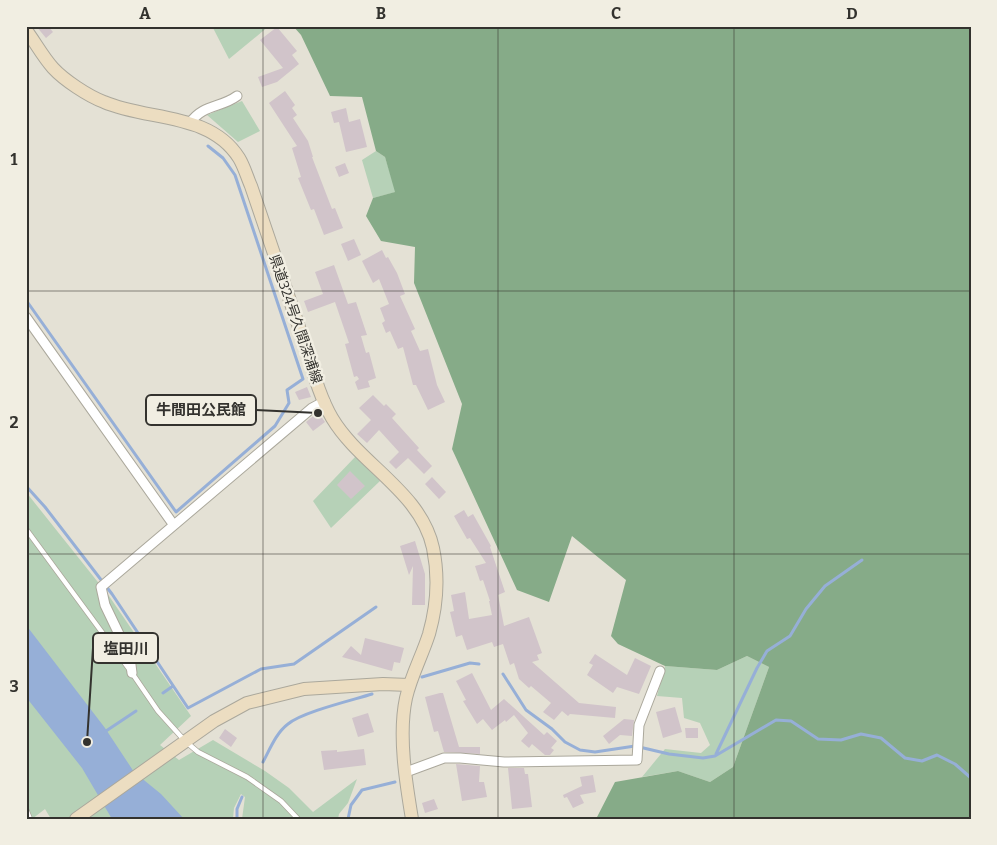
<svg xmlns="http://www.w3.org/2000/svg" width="997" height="845" font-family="Bitter,'Noto Sans JP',serif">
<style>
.green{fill:#b6d1b7}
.forest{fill:#86ab88}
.water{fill:#96afd7}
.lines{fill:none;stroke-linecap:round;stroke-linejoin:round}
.stream{stroke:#96afd7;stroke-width:3}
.building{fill:#d1c4ca}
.lane-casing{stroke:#aba89c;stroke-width:6}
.street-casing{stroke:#aba89c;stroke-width:11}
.secondary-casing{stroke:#aba89c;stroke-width:14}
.lane{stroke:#fff;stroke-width:4.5}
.street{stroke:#fff;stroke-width:9}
.secondary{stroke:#ecddc1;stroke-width:12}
.grid{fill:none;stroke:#33322e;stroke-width:1;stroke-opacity:0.55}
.labels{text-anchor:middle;stroke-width:5;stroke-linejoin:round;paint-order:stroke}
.street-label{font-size:14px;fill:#33322e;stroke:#f1eee2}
.leader{fill:none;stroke:#33322e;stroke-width:2}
.callout-dot{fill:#33322e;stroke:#f1eee2;stroke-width:2}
.callout{fill:#f1eee2;stroke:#33322e;stroke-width:2}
.callout-label{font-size:15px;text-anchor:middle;font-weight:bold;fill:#33322e}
.neatline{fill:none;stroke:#33322e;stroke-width:2}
.grid-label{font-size:16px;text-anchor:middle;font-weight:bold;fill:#33322e}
</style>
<rect width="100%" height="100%" fill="#e4e1d5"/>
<path class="green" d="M212,26H269L229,59Z
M242,101L260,131L238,142L207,115Z
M376,151L385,157L396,192L373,198L362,160Z
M356,456L380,481L331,528L313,501Z
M26,492L109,596L191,716L160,745L179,760L213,740L265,771L289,788L313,812L357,779L348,803L339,814L338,819H242L245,797L241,794L234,808L233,819H153L26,644Z
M747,656L769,667L733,767L710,782L678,771L642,777L665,749L701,753L710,745L700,723L684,718L682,698L657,696L665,666L717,670Z
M26,670L135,819H51L45,809L32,819H26Z"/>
<path class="forest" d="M293,26H971V819H596L615,782L678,771L710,782L733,767L769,667L747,656L717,670L665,666L618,644L611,636L626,580L572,536L549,602L517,590L452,449L462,404L414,283L415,247L381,241L366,216L373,198L395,192L385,157L376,151L362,97L330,96L301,35Z"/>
<path class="water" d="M26,625L105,728L134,772L161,794L184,819H112L82,768L26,697Z"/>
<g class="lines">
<path class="stream" d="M26,300L176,512L275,426L289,403L287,390L303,379L235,175L223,158L208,146
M26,486L45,507L112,594L188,708L261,669L294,664L376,607
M503,674L526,710L552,729L565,742L580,750L595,752L635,746L669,754L703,758L715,756L776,720L791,721L818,739L841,740L861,734L881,738L905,758L922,761L937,755L955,764L971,778
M422,677L470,663L479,664
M163,693L173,686
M103,733L136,711
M716,754L757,668L767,651L790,636L806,609L825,586L862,560
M263,762C270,749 276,733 288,724C302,712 353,700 372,694
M237,819V809L242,797
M348,819L351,805L362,790L395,782"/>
</g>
<path class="building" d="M36,26H48L53,32L46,38Z
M277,27L297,51L292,55L299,64L277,82L262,87L258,77L283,68L260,40Z
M285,91L295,105L292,108L297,115L293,118L308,141L313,157H312L332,209L335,208L343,228L324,235L314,209L311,210L298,178L301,177L292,148L297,146L269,103Z
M346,108L349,122L360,119L367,147L346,152L339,122L334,123L331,112Z
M345,163L349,173L339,177L335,167Z
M354,239L361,255L348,261L341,244Z
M382,250L386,258L388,257L397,273L405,294L400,296L415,329L411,331L420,351L428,349L437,385L445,402L428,410L416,385H413L403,347L398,349L390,331L386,333L382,323L385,321L380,308L389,304L379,279L373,283L362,261Z
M334,265L348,304L356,302L367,335L361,336L366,353L369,352L376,378L368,381L370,387L358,390L355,382L359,379L357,376L354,377L345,344L349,343L335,302L308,312L304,301L323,294L315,272Z
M307,387L311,397L299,400L295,392Z
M373,395L384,406L386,404L396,414L392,418L419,448L417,450L432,466L424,474L408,458L396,469L389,462L399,452L379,430L367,443L357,434L371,420L359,408Z
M318,412L325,422L313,431L306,422Z
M350,471L365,486L351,499L337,485Z
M432,477L446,492L439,499L425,484Z
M464,510L468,517L473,514L491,546L490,547L505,592L498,595L504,626L529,617L542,653L537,655L539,660L532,662L579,703L616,707L615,718L570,714L568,716L562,711L554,720L543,712L551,703L531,686L529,688L519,679L514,663L510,665L503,644L494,647L492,642L467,650L462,635L456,637L450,612L454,611L451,595L465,592L469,619L492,615L489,601H490L483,580L480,581L475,566L486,563L470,538L467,539L454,516Z
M415,541L425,574V605H412L413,566L409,575L400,546Z
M365,638L404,648L400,663L394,662L392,671L342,657L351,646L361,655Z
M595,654L627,675L635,658L651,666L639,694L617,687L613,693L587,675L593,665L589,663Z
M472,673L491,710L504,699L544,735L547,732L557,741L551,748L554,750L550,755H545L532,744L529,748L521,741L528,733L514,715L506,722L505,720L492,730L483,719L477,724L463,701L466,700L456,681Z
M440,693H443L459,747H480V754L444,752L438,731L434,732L425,697Z
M675,707L682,732L663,738L656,712Z
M368,713L374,732L358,737L352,718Z
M624,719L634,720L632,736L620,735L609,744L603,736Z
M685,728H698V738H686Z
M225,729L237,738L231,747L219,738Z
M364,749L366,765L324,770L321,751L337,750V752Z
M456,764L480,766L479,782H484L487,797L462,801Z
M508,768H524L525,774H528L532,807L512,809Z
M593,775L596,792L580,795L584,803L573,808L567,797L564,798L563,795L582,786L580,777Z
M434,799L438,809L425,813L422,803Z"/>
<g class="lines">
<g class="lane-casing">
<path id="lane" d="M26,529L132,673L158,711L185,741L198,752L247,777L281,801L298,819
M26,809L30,819"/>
</g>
<g class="street-casing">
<path id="street" d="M190,123C203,104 221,108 237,96
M26,317L173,524
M132,673L130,657L105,605L101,587L312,408L325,401
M406,772L444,758H460L504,762L637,760L639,725L660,671"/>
</g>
<g class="secondary-casing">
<path id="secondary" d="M26,30C35,42 43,57 53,68C64,80 88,96 104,102C148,121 210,112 239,158C244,166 247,177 251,186C268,236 285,286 302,336C311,363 318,394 332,418C360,465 421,492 433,548C439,577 437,606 429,634C422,656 411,676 406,698C398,735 406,783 412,819
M76,819L214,721L247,703L304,689L383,684L409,685"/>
</g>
<use href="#lane" class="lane"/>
<use href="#street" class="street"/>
<use href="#secondary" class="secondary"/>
</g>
<path class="grid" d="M263,26V819M498,26V819M734,26V819M26,291H971M26,554H971"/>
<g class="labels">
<g class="street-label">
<text transform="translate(296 319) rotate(71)" y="5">県道324号久間深浦線</text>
</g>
</g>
<path class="leader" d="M318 413L256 410M87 742L93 648"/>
<g class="callout-dot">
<circle cx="318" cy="413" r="5"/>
<circle cx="87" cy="742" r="5"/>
</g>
<g class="callout">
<rect x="146" y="395" width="110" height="30" rx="5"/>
<rect x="93" y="633" width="65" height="30" rx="5"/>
</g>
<g class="callout-label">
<text x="201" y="415">牛間田公民館</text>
<text x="126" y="654">塩田川</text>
</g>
<rect width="997" height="845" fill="none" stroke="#f1eee2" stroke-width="55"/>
<rect x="28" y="28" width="942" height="790" class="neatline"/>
<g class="grid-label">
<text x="145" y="19">A</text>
<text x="381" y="19">B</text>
<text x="616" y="19">C</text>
<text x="852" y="19">D</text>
<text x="14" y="165">1</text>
<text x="14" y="428">2</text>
<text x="14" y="692">3</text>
</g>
</svg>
